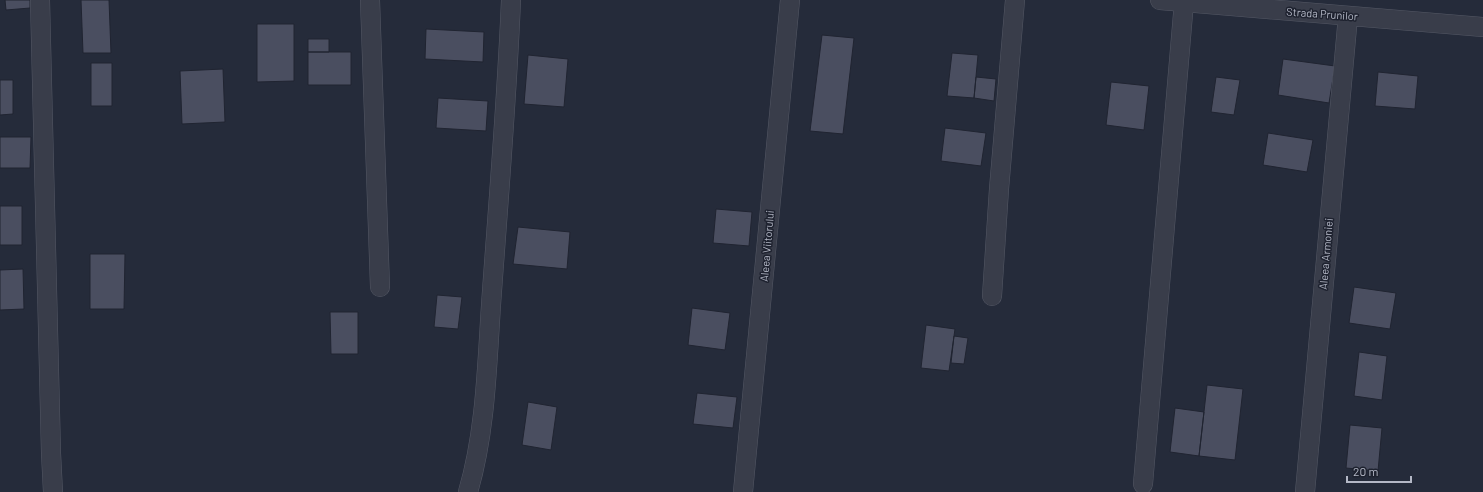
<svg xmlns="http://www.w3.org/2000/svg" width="1483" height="492" font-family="Barlow,sans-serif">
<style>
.building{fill:#4a4e60;stroke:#202431}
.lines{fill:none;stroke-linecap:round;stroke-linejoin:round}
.street-casing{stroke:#545865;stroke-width:20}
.street{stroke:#393d4a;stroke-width:19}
.labels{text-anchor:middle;stroke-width:3;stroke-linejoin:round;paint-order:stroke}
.street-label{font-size:11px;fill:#b4b8c6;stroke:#1e222f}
</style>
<rect width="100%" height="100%" fill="#252b3a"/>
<path class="building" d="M5,0H30V8L6,10Z
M81,0H109L111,53H83Z
M257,24H294V81L257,82Z
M426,29L484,32L483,62L425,59Z
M822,35L854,38L843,134L810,131Z
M308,39H329V52H308Z
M308,52H351V85H308Z
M952,53L978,55L974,98L947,96Z
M528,55L568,59L564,107L524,104Z
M1283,59L1335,66L1329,103L1278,95Z
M91,63H112V106H91Z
M223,69L225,122L182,124L180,71Z
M1378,72L1418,76L1415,109L1375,106Z
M976,77L996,79L994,101L974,98Z
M1216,77L1240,80L1234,115L1211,112Z
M0,80H13V114L0,115Z
M1111,82L1149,86L1144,130L1106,125Z
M438,98L488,101L486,131L436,128Z
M945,128L986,133L981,166L941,161Z
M1268,133L1313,140L1307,172L1263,165Z
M0,137H31L30,168H0Z
M0,206H22V245H0Z
M716,209L752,212L749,246L713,243Z
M518,227L570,232L567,269L513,264Z
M90,254H125L124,309H90Z
M23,269L24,309L0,310V270Z
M1354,287L1396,293L1390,329L1349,323Z
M437,295L462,297L458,329L434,327Z
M692,308L730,313L725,350L688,345Z
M330,312H358V354H331Z
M926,325L955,329L949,371L921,368Z
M954,336L968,338L964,364L951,363Z
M1359,352L1387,356L1382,400L1354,396Z
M1207,385L1243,389L1235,460L1199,456Z
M697,393L737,397L733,428L693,424Z
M528,402L557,407L551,450L522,445Z
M1175,408L1204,412L1199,456L1170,452Z
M1350,425L1382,428L1378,471L1346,468Z"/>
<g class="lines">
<g class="street-casing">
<path id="street" d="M40,0L51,453L53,492
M370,0L380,287
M1160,0L1483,27
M992,296L999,189L1015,0
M1143,484L1184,2
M468,492C487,427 487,357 492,291C499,194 507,97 511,0
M743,492L790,0
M1305,492L1348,16"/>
</g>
<use href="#street" class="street"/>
</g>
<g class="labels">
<g class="street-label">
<text transform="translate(1322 14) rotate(4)" y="4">Strada Prunilor</text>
<text transform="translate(767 246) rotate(-85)" y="4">Aleea Viitorului</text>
<text transform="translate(1326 254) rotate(-85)" y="4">Aleea Armoniei</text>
</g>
</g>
<path d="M1347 476v6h64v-6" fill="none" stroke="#b4b8c6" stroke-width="2"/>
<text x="1353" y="476" font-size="12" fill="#b4b8c6" stroke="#1e222f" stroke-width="3" paint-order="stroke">20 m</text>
</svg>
